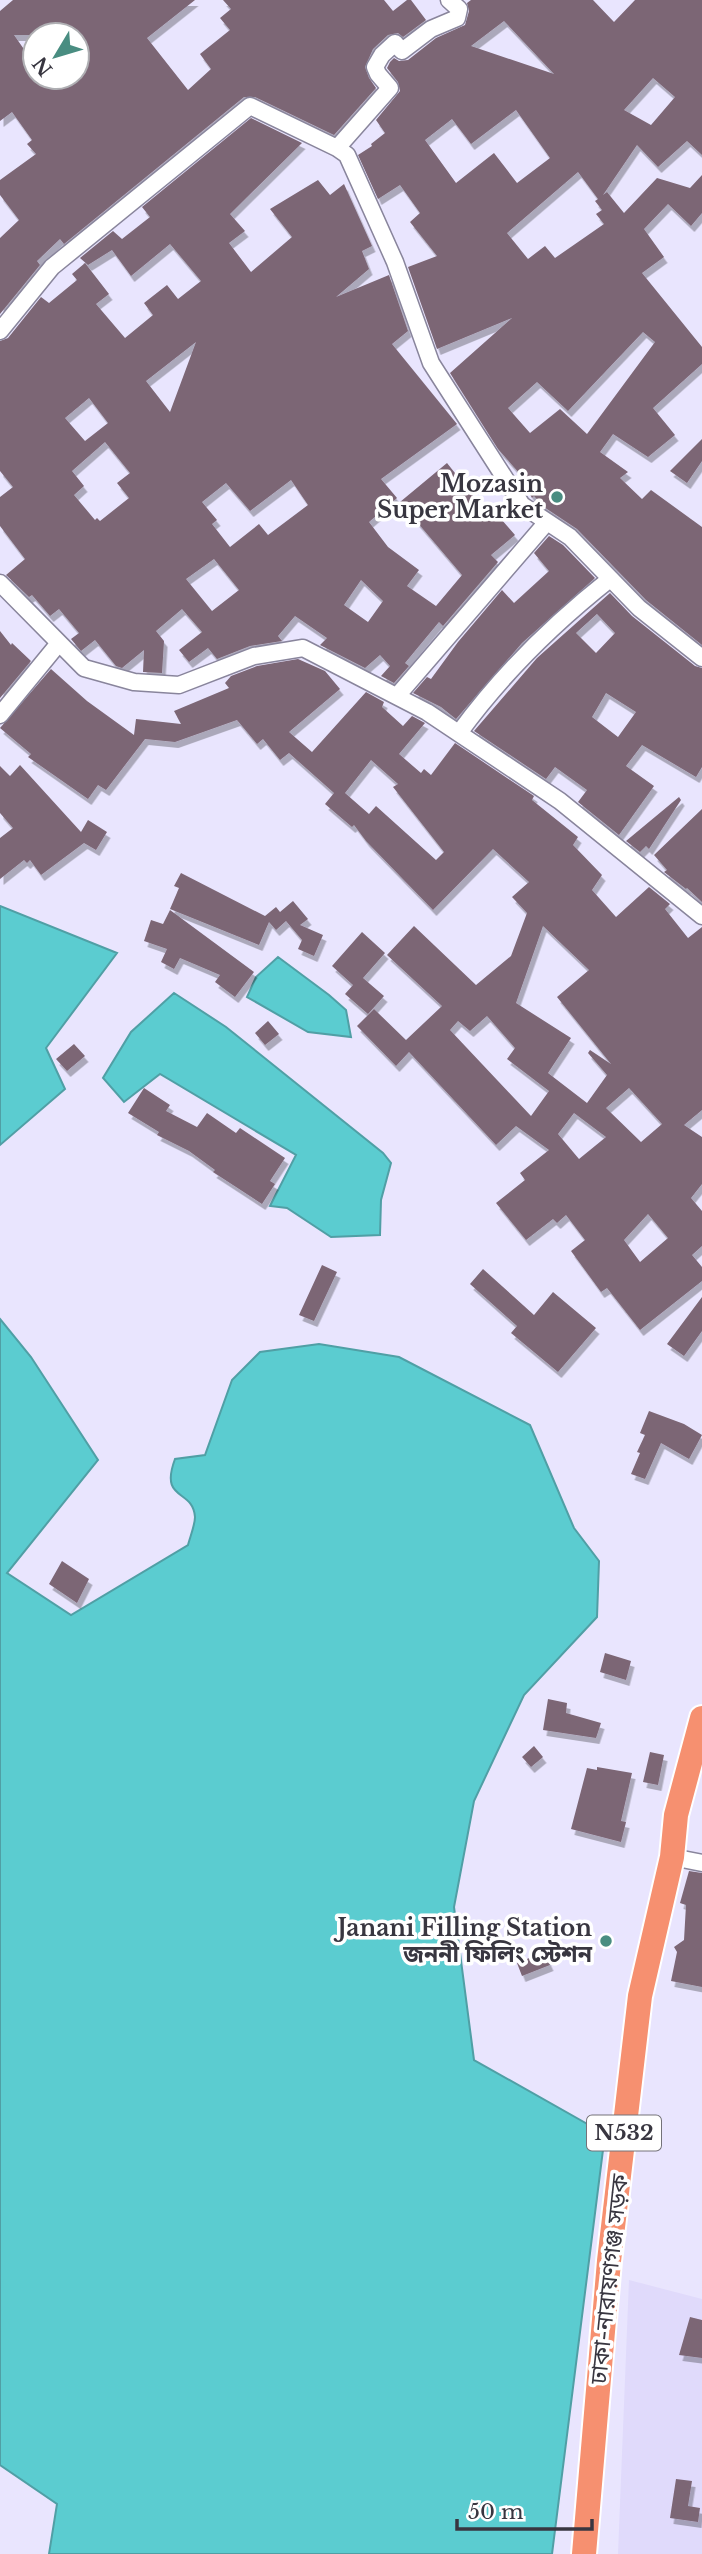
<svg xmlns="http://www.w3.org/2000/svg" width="702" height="2554" font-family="'Libre Baskerville','Noto Sans Bengali',serif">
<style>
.built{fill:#e0dafb}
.water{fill:#5bccd0;stroke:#509fa5;stroke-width:2}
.building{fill:#7c6675;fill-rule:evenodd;filter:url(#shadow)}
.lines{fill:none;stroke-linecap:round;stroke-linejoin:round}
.minor-casing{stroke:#89859c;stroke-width:19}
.trunk-casing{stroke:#fff;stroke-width:28}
.minor{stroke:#fff;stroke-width:16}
.trunk{stroke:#f69070;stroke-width:24}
.poi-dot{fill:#498d81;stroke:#fff;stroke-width:2.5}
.labels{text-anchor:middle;stroke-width:7;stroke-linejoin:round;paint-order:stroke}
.shield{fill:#fff;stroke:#747279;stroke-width:2}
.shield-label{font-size:21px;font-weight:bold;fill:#383640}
.poi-label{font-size:23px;font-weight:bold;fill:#383640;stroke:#fff;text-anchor:end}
.street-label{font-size:23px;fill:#383640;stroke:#fff}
</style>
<defs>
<filter id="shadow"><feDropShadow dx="3.5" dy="6" stdDeviation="0" flood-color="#0004"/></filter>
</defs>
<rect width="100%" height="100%" fill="#e9e5fe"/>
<path class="built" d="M629,2280L702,2299V2554H618Z"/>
<path class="water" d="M0,906L117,953L46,1048L65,1089L0,1145Z
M278,957L329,995L346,1010L351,1037L308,1032L247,997L256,977Z
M174,993L226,1027L383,1153L391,1163L381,1200L380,1235L331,1237L287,1208L270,1206L296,1155L160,1074L124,1102L103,1078L131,1032Z
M0,1319L31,1357L98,1460L7,1573L71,1615L188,1545C190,1537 195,1525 195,1517C193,1488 159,1502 175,1459L205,1455L232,1380L260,1352L319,1344L399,1357L530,1425L574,1528L599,1561L597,1617L524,1695L474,1801L454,1907L474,2060L605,2134L552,2554H49L57,2504L0,2465Z"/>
<path class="building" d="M13,0H195L147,38L188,90L211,69L200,54L230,30L220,18L231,9L223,0H384L393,11L407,0H411L426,20L403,37L398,33L388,35L373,49L365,67L369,78L376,88L334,135L255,97H244L64,244L60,239L37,261L40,265L0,314V238L19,220L0,195V180L36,154L27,144L32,140L12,112L0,121V11ZM14,35H77V77H35V65Z
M471,0H593L614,22L635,0H702V155L687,141L658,167L637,145L603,195L607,192L624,213L657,178L690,188L702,175V213L691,226L668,204L644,229L664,257L642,273L702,347V364L653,408L675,435L648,457L613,434L600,452L628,472L620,478L642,499L651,490L702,527V645L646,600L577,529L544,507L534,496L532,498L525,485L528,483L498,449L450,373L512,318L437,349L408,267L437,256L410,222L420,213L400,185L378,199L358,155L372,146L371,144L385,133L376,120L400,91L398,82L387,68L390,62L394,58L399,61L408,60L436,38L465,25L469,11L467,3ZM504,21L554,74L471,46ZM653,78L675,97L651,125L624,110ZM516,110L550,158L517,183L494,153L456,183L425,140L452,119L471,144ZM578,172L598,199L595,201L602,210L596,214L604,224L555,258L545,246L528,259L507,233ZM643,332L655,342L587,434L560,409L530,433L508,408L537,382L568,411Z
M251,118L302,143L230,214L245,231L229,243L251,272L292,237L270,209L318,180L330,195L344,184L372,246L362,251L369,269L336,297L389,275L408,331L392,344L457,424L381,479L397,498L369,522L388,547L419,570L407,586L436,606L462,575L400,502L447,463L482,507L487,503L515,535L491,555L498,562L443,626L439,622L405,663L409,666L394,683L381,676L390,666L380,655L365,668L320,645L327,638L295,616L278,636L282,641L250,646L217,659L208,648L189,662L179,650L202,632L182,609L156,631L164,641L162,673L143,672L144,650L122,668L116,666L95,640L81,651L71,639L79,633L59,609L50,616L32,595L29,597L6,575L25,559L0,526V497L13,487L0,471V341L8,338L41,297L49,303L77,280L72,274L85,263L109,294L96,304L125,338L153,315L144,303L167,285L178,299L201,281L170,244L131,276L112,250L88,265L80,258L113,231L122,239L150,217L142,207ZM196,342L170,412L146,381ZM89,398L108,423L85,441L65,418ZM105,442L130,473L117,483L129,498L100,521L97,518L95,520L74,495L84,486L72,471ZM291,480L308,505L268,535L259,524L230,547L212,524L217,520L202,502L226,483L250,511ZM214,559L239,590L212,611L186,579ZM361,580L383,601L368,622L344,605Z
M702,439V461L687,483L670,471Z
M549,536L563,545L595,578L522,643L456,719L441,707L413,693L427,677L431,679L458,642L502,590L514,603L549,571L534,553Z
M610,593L632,616L695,666L702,668V767L696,777L642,745L626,766L654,786L619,835L578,802L587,790L555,767L546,779L474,731L537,658ZM597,614L615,633L596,653L576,633ZM606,693L636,712L618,737L592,717Z
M0,631L11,645L12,643L31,661L0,698Z
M298,659L325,671L340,689L289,732L312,752L366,692L384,702L382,707L403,726L412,716L425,723L399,754L421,773L424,769L431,775L455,743L534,796L532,800L578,837L573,845L602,875L592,890L616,917L649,887L670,904L665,909L688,938L702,927V1110L684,1125L702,1137V1184L691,1198L702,1211V1246L692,1255L702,1267V1281L640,1330L607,1288L601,1292L571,1251L585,1240L566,1215L557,1223L553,1219L526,1240L496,1203L525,1180L520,1173L549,1150L516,1126L496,1145L409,1052L396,1066L357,1026L374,1009L406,1040L442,1006L387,955L414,926L476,985L511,956L527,913L512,897L529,882L493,849L433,910L366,841L354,825L352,827L325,804L334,793L289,753L280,760L263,739L257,744L237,720L175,742L145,739L106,790L98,785L88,799L28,757L31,754L0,728L51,669L87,701L134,735L136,719L181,724L174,711L229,688L225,683L231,676L257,666ZM371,760L398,784L393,787L444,852L436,860L376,806L369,814L345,793ZM543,926L589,970L557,997L611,1064L590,1050L588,1053L607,1075L587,1103L548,1073L571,1038L516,1003ZM487,1016L515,1048L507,1059L549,1091L531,1116L450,1030L458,1021L470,1031ZM629,1088L662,1124L641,1142L606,1108ZM574,1113L606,1137L579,1159L558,1134ZM648,1214L668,1238L640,1262L624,1240Z
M20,765L81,832L88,820L107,832L96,850L84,843L41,875L30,860L27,863L24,860L0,879V838L13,828L0,813V766L10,776Z
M679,797L681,800L649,849L646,846L640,852L626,841Z
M702,809V902L687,888L686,889L664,872L667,870L654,855Z
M181,873L265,916L276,907L280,912L293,901L308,919L300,925L323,935L314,956L298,949L302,940L286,921L276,930L269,922L259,945L170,909L179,888L174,886Z
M170,910L254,972L235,997L215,982L220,975L180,958L174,969L161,962L167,949L144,941L151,920L163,924Z
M362,932L385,953L363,978L384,996L368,1014L345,994L353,985L332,966Z
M268,1021L279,1034L265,1045L255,1033Z
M74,1044L85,1056L67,1071L56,1059Z
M144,1088L170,1105L166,1111L197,1127L207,1113L236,1133L240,1128L285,1158L270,1181L275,1184L262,1204L213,1172L215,1170L189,1151L157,1135L159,1132L128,1113Z
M322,1265L337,1272L314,1321L299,1315Z
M483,1269L534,1315L553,1292L596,1328L558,1372L511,1333L517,1326L470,1284Z
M702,1297V1331L684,1356L667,1344Z
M649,1411L684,1424L702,1435L689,1459L661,1443L645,1479L631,1474L640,1453L637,1452L645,1435L640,1433Z
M62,1561L89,1579L77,1603L49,1584Z
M605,1653L631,1661L626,1680L600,1672Z
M548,1699L567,1703L566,1713L601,1723L596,1738L543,1730Z
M534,1746L543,1757L531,1767L522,1757Z
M650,1752L664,1755L658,1785L643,1782Z
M597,1767L632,1773L621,1821L626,1822L621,1842L571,1829L587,1768L597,1770Z
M689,1871L702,1873V1987L671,1981L677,1952L674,1947L684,1940L686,1905L680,1903Z
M544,1952L550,1965L522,1976L517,1963Z
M690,2317L702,2320V2358L679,2355Z
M676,2479L692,2481L688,2506L700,2508L698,2522L670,2518Z"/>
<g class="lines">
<g class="minor-casing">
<path id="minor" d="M337,148L347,155L395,262L431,363L522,505L570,537L639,608L702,658
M0,331L52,267L250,106L337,148L390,88L378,74L375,67L382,55L395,43L402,51L431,29L457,18L459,9L449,0
M0,583L84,668L134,682L179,685L254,656L303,648L427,712L560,801L702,916
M397,696L547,522
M0,715L59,643
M459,733C502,674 553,624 610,579
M672,1857L702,1863"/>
</g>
<g class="trunk-casing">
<path id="trunk" d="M584,2554L609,2261L640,1996L672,1857L676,1815L702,1718"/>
</g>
<use href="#minor" class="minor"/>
<use href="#trunk" class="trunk"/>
</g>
<g class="poi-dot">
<circle cx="557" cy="497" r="7"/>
<circle cx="606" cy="1941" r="7"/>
</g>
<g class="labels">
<rect class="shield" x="587" y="2115.5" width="74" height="35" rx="5"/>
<g class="shield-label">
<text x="624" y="2140">N532</text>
</g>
<g class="poi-label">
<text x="543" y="492">Mozasin<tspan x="543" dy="26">Super Market</tspan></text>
<text x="592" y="1936">Janani Filling Station<tspan x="592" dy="26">জননী ফিলিং স্টেশন</tspan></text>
</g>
<g class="street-label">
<text transform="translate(609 2279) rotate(-84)" y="8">ঢাকা-নারায়ণগঞ্জ সড়ক</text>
</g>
</g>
<g transform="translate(56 56) rotate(232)"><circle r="33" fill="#ffffff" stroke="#afafb3" stroke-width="2"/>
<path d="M0-5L12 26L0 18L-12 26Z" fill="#498d81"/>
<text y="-10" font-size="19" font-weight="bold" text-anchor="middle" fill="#383640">N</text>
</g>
<path d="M457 2519v10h135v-10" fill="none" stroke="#383640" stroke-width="3.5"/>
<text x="468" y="2519" font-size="21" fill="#383640" stroke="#ffffff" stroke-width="5" paint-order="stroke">50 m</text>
</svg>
